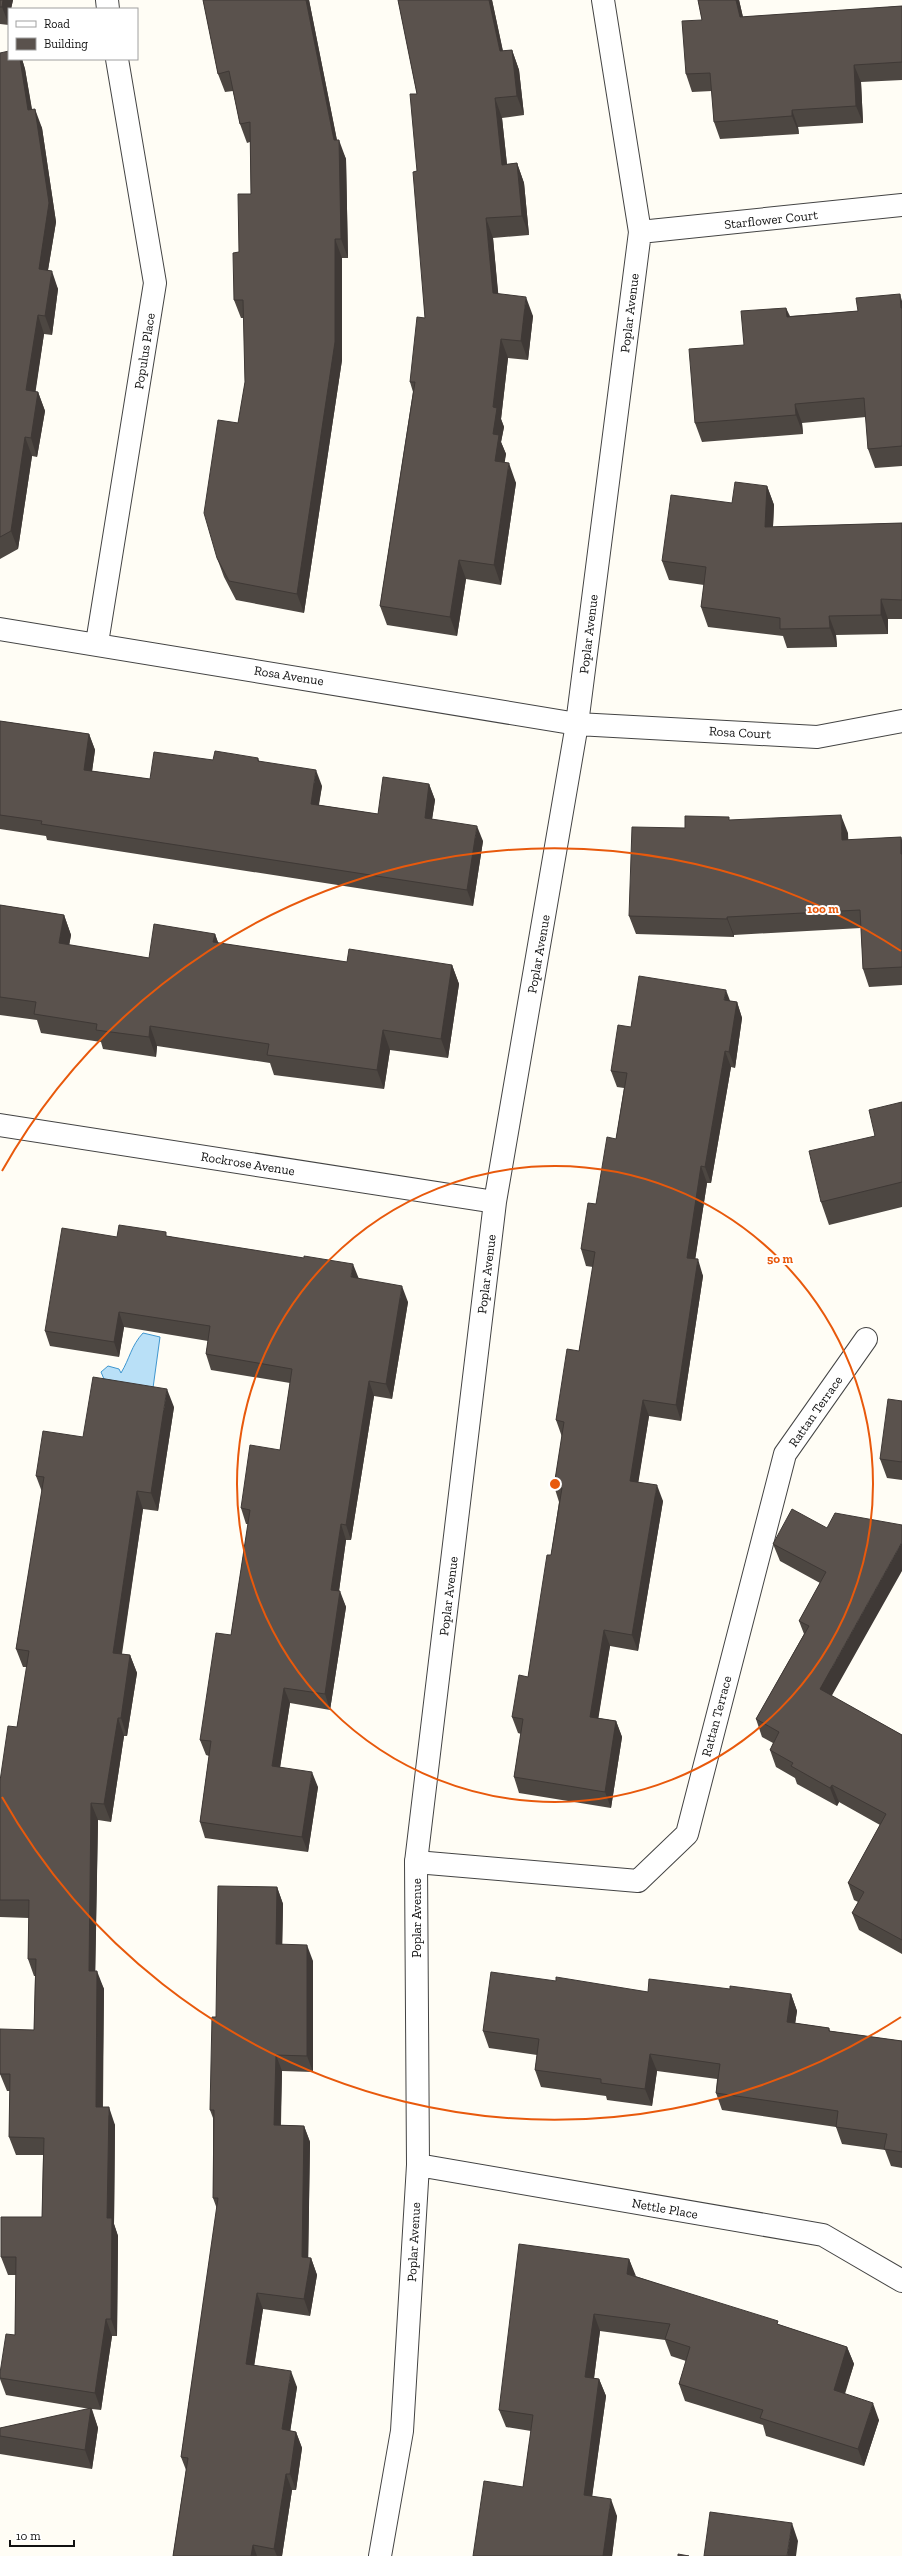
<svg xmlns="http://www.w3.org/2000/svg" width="902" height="2556" font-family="'Zilla Slab',serif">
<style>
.water{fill:#b9e0f7;stroke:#3f96cf}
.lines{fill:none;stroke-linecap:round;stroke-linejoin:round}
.service-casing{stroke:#444;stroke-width:24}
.minor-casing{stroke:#444;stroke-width:24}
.service{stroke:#fff;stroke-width:22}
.minor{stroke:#fff;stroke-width:22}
.wall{fill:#4d4742}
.shaded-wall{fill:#3f3936}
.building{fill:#5a524d;stroke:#3f3936}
.ring{fill:none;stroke:#e8590c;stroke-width:2}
.labels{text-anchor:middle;stroke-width:4;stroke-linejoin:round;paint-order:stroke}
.street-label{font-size:13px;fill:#111;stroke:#fff}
.centre{fill:#e8590c;stroke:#fff;stroke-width:2}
.ring-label{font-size:12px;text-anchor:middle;font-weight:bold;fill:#e8590c;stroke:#fff;stroke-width:4;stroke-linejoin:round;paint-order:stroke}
</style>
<rect width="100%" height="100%" fill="#fffdf5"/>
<path class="water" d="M143,1333L160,1337L153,1388L104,1379L101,1372L108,1366L119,1369L121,1373C130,1358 131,1346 143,1333Z"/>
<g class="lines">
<g class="service-casing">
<path id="service" d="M416,1862L638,1881L687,1834L785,1454L866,1339"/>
</g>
<g class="minor-casing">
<path id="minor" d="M107,0L108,9
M640,232L902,205
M0,629L577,724L817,737L902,721
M97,643L155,283L117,59
M0,1125L495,1202
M418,2165L823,2235L902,2281
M380,2556L402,2431L418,2165L416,1862L495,1202L577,724L640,232L603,0"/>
</g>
<use href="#service" class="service"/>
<use href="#minor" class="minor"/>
</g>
<path class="wall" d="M0,0H13L11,9H9V25L0,24Z
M203,0H309L337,140L346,159L348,258H342V360L304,613L236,600L224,577L217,558L245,382L244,318H241L234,300L239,252L251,194L250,142L247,143L240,124L233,91L225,92L218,74Z
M398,0H492L503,51L512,50L519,70L524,115L502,118L507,164L517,163L524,183L529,235L493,238L498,294L533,316L528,360L508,358L501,419L504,427L501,442L506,454L504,463L516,483L501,585L466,579L457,636L387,625L380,606L413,392L410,382L425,318L417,171V94Z
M698,0H739L743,17L902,6V80L861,82L863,123L798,127L799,134L720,139L714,122L712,91L692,92L686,74L702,20Z
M0,53L9,59H22L25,69L32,109L42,128L56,222L48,270L58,289L52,335L44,334L35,392H38L45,411L37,457L32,456L18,549L0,559Z
M902,301V466L875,468L868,449L866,417L802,423L803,434L702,442L695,423L786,308L790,316L858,311Z
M767,486L774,505L773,527L902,523V619H888V634L836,635L837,647L787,648L783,636L708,627L701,607L704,585L669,580L662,561L732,503Z
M0,721L89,734L95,750L92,771L150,779L213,760L258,758L259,761L322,786L319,805L378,814L429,784L435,800L432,819L483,841L473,906L47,840L46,836L0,829Z
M730,820L848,833V840L901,837L902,841V985L869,987L863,969L861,928L734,935V937L636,934L629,916L685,828Z
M0,905L64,915L71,935L69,945L149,958L215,934L218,943L347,962L452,965L459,984L448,1058L390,1050L384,1089L274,1075L270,1063L157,1046L156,1057L103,1049L101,1042L41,1033L37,1020L0,1015Z
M730,1001L737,1002L742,1018L735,1068L731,1067L711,1183H707L695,1259L703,1276L681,1421L649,1416L638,1482L663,1501L638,1651L610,1646L598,1718L616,1721L622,1737L611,1808L519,1793L514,1777L521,1734L518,1733L512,1717L528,1677L551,1555L559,1502L554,1486L562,1437L556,1420L579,1351L593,1267L586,1266L581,1249L596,1204L616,1139L624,1088L617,1087L611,1071L631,1027Z
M902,1102V1207L829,1225L821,1202Z
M168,1236L358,1279L408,1302L392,1399L374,1396L351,1540H346L339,1591L346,1607L330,1710L290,1703L280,1767L318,1787L308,1852L205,1838L200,1822L209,1756L206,1755L200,1740L231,1635L248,1524H246L241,1508L280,1450L290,1383L211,1370L206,1354L208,1341L124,1327L119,1357L50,1346L45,1331L117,1237Z
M902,1401V1480L887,1478L880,1459Z
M174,1407L158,1511L143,1509L122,1654L130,1655L137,1673L127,1736H124L111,1822L98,1820L95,1971L104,1989L103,2107L115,2125L114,2224L118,2236L117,2336H112L101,2410L92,2409L98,2428L92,2469L0,2454V2428L90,2409L6,2395L0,2379V2373L15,2335L16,2275H8L1,2257L42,2217L43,2155H16L9,2137L10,2091H7L0,2074L34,2030L35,1976H34L28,1959L29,1918L0,1917V1781L17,1727L27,1667H23L16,1649L42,1492L36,1476L83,1437Z
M827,1528L832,1696L902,1735V1954L859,1930L852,1913L858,1902L854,1900L848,1883L880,1825L839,1802L837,1806L797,1784L795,1778L776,1767L770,1750L773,1743L762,1737L756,1719L804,1634L799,1621L820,1583L780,1561L773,1544Z
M277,1887L283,1904L282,1944L313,1961V2072L282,2071L281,2125L304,2126L310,2142L308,2258H311L317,2275L310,2316L263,2309L254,2365L297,2387L290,2431L296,2432L302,2448L296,2490H292L282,2556H173L186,2470L181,2457L217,2209L213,2198V2118L210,2110L216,2017Z
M556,1981L648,1992L730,1989L791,1994L797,2011L795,2023L829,2028L830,2031L902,2041V2168L891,2166L885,2150L842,2144L836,2127L722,2110L716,2093L717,2079L657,2071L652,2106L607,2100L606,2096L541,2087L535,2070L537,2055L489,2048L483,2031Z
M629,2259L635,2276L780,2325L847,2347L854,2364L845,2394L879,2420L864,2466L766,2436L763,2425L685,2401L679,2384L686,2361L671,2356L665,2340L600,2331L594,2378L599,2379L606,2396L592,2496L617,2516L612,2556H473L523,2487L531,2431L506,2427L499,2410Z"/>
<path class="shaded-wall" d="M3,0H13L11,9H9V25L2,7Z
M306,0H309L339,151V140L346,159L348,258L341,239L334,140Z
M489,0H492L507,71L500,51Z
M736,0H739L747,35L740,17Z
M512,50L519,70L524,115L517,96Z
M20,59H22L25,69L35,129L28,110Z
M854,65L861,82L863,123L856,106Z
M495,98L502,118L509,184L502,165Z
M35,109L42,128L56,222L45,288L39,269Z
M792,110L798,127L799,134L792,116Z
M517,163L524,183L529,235L522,216Z
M486,218L493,238L500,312L493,293Z
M335,239L342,258V360L304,613L297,594Z
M52,271L58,289L52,335L45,316Z
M900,294L902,301V311L901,308Z
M526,297L533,316L528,360L521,341Z
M786,308L793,327L787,317Z
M38,315L44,334L33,409L26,390Z
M501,339L508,358L501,419L504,427L501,442L506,454L502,480L495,461L493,434V407Z
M38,392L45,411L37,457L31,438Z
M795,404L802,423L803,434L796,415Z
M25,437L32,456L18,549L11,531Z
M509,463L516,483L501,585L494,565Z
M767,486L774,505L772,547L765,527Z
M459,560L466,579L457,636L450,617Z
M881,599L888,619V634L881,615Z
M829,616L836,635L837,647L830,628Z
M89,734L95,750L90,786L84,770Z
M316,770L322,786L316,819L311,804Z
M429,784L435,800L430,833L425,818Z
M841,815L848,833L849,858L842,840Z
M477,826L483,841L473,906L467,890Z
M901,837L902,841V855L901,854Z
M64,915L71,935L66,963L59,943Z
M727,917L734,935V937L727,919Z
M215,934L222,953L213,942Z
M452,965L459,984L448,1058L441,1039Z
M726,990L732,1006L724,1000Z
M737,1002L742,1018L735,1068L729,1052Z
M150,1026L157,1046L156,1057L149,1037Z
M383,1030L390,1050L384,1089L377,1070Z
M725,1051L731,1067L711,1183L705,1167Z
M701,1166L707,1183L693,1274L687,1258Z
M698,1259L703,1276L681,1421L676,1405Z
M353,1264L359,1279L351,1277Z
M402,1286L408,1302L392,1399L386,1384Z
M119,1312L124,1327L119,1357L114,1342Z
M369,1381L374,1396L351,1540L346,1525Z
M167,1389L174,1407L158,1511L151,1493Z
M643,1400L649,1416L636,1497L630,1481Z
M657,1485L663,1501L638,1651L632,1635Z
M137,1491L143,1509L119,1670L113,1653Z
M341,1524L346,1540L337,1605L331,1590Z
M902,1542V1571L826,1706L820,1689Z
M340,1591L346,1607L330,1710L325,1694Z
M604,1630L610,1646L596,1733L590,1717Z
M130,1655L137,1673L127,1736L121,1718Z
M284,1688L290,1703L278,1781L272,1766Z
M118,1718L124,1736L111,1822L104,1804Z
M616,1721L622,1737L611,1808L605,1792Z
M312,1772L318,1787L308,1852L302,1837Z
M832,1785L839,1802L837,1806L830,1788Z
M91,1803L98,1820L95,1989L89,1971Z
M277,1887L283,1904L282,1961L276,1944Z
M307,1945L313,1961V2072L307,2056Z
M97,1971L104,1989L102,2125L96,2107Z
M791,1994L797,2011L793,2039L787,2022Z
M650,2054L657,2071L652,2106L645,2089Z
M276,2055L282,2071L280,2142L274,2125Z
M109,2107L115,2125L114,2224L118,2236L117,2336L111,2319L107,2218Z
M304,2126L310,2142L308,2273L302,2257Z
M311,2258L317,2275L310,2316L304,2299Z
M629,2259L636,2276L627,2274Z
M257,2293L263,2309L252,2380L246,2364Z
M594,2314L600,2331L592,2394L585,2377Z
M106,2319L112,2336L101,2410L95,2393Z
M847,2347L854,2364L840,2407L834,2390Z
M291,2371L297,2387L288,2446L282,2429Z
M599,2379L606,2396L590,2512L584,2495Z
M873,2403L879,2420L864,2466L858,2449Z
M91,2408L98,2428L92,2469L85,2450Z
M296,2432L302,2448L296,2490L290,2474Z
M286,2474L292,2490L282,2556H277L274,2549Z
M611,2499L617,2516L612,2556H603Z
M792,2523L798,2541L796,2556H787Z
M253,2545L257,2556H251Z"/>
<path class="building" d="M0,0H3L2,7H0Z
M203,0H306L334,140H339L341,239H335V342L297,594L229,581L217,558L204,513L218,420L238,423L245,382L243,300H234L233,253L239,252L238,194H251L250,122L240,124L229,71L218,74Z
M398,0H489L500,51L512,50L517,96L495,98L502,165L517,163L522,216L486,218L493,293L526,297L521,341L501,339L493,407L497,408L493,434L499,435L495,461L509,463L494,565L459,560L450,617L380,606L415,382H410L417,317L425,318L413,172L417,171L410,94H417Z
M698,0H736L740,17L902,6V62L854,65L856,106L792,110V116L714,122L710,73L686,74L682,21L702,20Z
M9,51V59H20L28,110L35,109L49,203L39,269L52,271L45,316L38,315L26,390L38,392L31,438L25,437L11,531L0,537V53Z
M900,294L901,308H902V446L868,449L864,398L795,404L796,415L695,423L689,349L744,345L741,311L786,308L787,317L858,311L856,298Z
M735,482L767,486L765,527L902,523V600L881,599V615L829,616L830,628L780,629V618L701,607L706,567L662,561L671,495L732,503Z
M0,721L89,734L84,770L150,779L154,752L213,760L215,751L258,758V761L316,770L311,804L378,814L383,777L429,784L425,818L477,826L467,890L41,824L42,821L0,815Z
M841,815L842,840L901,837V854H902V967L863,969L860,910L727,917V919L629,916L632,827L685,828V816L729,817V820Z
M0,905L64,915L59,943L149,958L154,924L215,934L213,942L347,962L349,949L452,965L441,1039L383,1030L377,1070L267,1055L269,1044L150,1026L149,1037L96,1030L97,1024L34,1014L36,1002L0,997Z
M639,976L726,990L724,1000L737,1002L729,1052L725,1051L705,1167L701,1166L687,1258L698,1259L676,1405L643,1400L630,1481L657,1485L632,1635L604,1630L590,1717L616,1721L605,1792L514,1777L523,1719L512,1717L519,1675L528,1677L547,1555H551L562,1488L554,1486L564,1422L556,1420L567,1349L579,1351L595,1252L581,1249L588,1203L596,1204L607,1137L616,1139L627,1073L611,1071L618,1025L631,1027Z
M902,1102V1182L821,1202L809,1151L875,1136L869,1110Z
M119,1225L166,1232V1236L304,1258V1256L353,1264L351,1277L402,1286L386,1384L369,1381L346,1525L341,1524L331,1590L340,1591L325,1694L284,1688L272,1766L312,1772L302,1837L200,1822L211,1741L200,1740L216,1633L231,1635L250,1510L241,1508L250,1445L280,1450L292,1369L206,1354L210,1326L119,1312L114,1342L45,1331L62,1228L117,1237Z
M93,1377L167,1389L151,1493L137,1491L113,1653L130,1655L121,1718H118L104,1804L91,1803L89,1971H97L96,2107H109L107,2218H112L111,2319H106L95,2393L0,2378V2373L6,2334L15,2335L16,2257H1V2217H42L44,2138L9,2137L10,2074H0V2029L34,2030L36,1959H28L29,1900H0V1781L8,1726L17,1727L29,1651L16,1649L44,1477L36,1476L43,1431L83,1437Z
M888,1399L902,1401V1462L880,1459Z
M792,1509L827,1528L835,1513L902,1525V1542L820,1689L902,1735V1940L852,1913L864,1892L848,1883L886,1814L832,1785L830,1788L791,1766L793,1763L770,1750L779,1732L756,1719L809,1626L799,1621L826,1572L773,1544Z
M218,1886L277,1887L276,1944L307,1945V2056L276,2055L274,2125L304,2126L302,2257L311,2258L304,2299L257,2293L246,2364L291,2371L282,2429L296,2432L290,2474H286L274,2549L253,2545L251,2556H173L188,2458L181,2457L218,2198H213L214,2110H210L212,2017H216Z
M491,1972L556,1981V1977L648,1992L649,1979L730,1989V1986L791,1994L787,2022L829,2028V2031L902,2041V2152L884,2149L887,2134L836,2127L838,2111L716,2093L720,2064L650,2054L645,2089L601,2083V2079L535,2070L539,2039L483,2031Z
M519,2244L629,2259L627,2274L778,2321L777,2324L847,2347L834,2390L873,2403L858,2449L760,2418L763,2410L679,2384L690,2347L665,2339L670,2324L594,2314L585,2377L599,2379L584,2495L611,2499L603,2556H473L484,2481L523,2487L533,2415L499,2410Z
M91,2408L85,2450L0,2436V2428Z
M710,2512L792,2523L787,2556H704Z
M678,2554L689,2556H678Z"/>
<g class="ring">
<circle cx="555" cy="1484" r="318"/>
<path d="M901 2017A635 635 0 0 1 2 1797M2 1171A635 635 0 0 1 901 951"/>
</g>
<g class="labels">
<g class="street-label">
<text transform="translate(771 219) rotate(-6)" y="5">Starflower Court</text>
<text transform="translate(629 313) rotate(-83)" y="5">Poplar Avenue</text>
<text transform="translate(144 351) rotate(-81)" y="5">Populus Place</text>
<text transform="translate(588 634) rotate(-83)" y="5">Poplar Avenue</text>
<text transform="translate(289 675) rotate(9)" y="5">Rosa Avenue</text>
<text transform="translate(740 732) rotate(3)" y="5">Rosa Court</text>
<text transform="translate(538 954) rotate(-80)" y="5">Poplar Avenue</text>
<text transform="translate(248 1163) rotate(9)" y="5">Rockrose Avenue</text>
<text transform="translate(486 1274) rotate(-83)" y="5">Poplar Avenue</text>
<text transform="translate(815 1411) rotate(-55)" y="5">Rattan Terrace</text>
<text transform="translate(448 1596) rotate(-83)" y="5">Poplar Avenue</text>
<text transform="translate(716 1716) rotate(-75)" y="5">Rattan Terrace</text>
<text transform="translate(416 1918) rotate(-90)" y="5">Poplar Avenue</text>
<text transform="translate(665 2208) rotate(10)" y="5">Nettle Place</text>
<text transform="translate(413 2242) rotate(-87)" y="5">Poplar Avenue</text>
</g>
</g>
<circle cx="555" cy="1484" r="6" class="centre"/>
<g class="ring-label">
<text x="823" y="913">100 m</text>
<text x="780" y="1263">50 m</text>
</g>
<rect x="8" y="8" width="130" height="52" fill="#ffffff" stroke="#a0a0a0"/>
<rect x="16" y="21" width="20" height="6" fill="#ffffff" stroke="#a0a0a0"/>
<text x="44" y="28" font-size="12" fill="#111111">Road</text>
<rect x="16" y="38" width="20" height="12" fill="#5a524d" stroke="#a0a0a0"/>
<text x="44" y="48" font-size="12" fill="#111111">Building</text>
<path d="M10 2540v6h64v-6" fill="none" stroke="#111111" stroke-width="2"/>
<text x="16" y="2540" font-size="12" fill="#111111" stroke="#ffffff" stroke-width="3" paint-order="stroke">10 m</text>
</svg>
